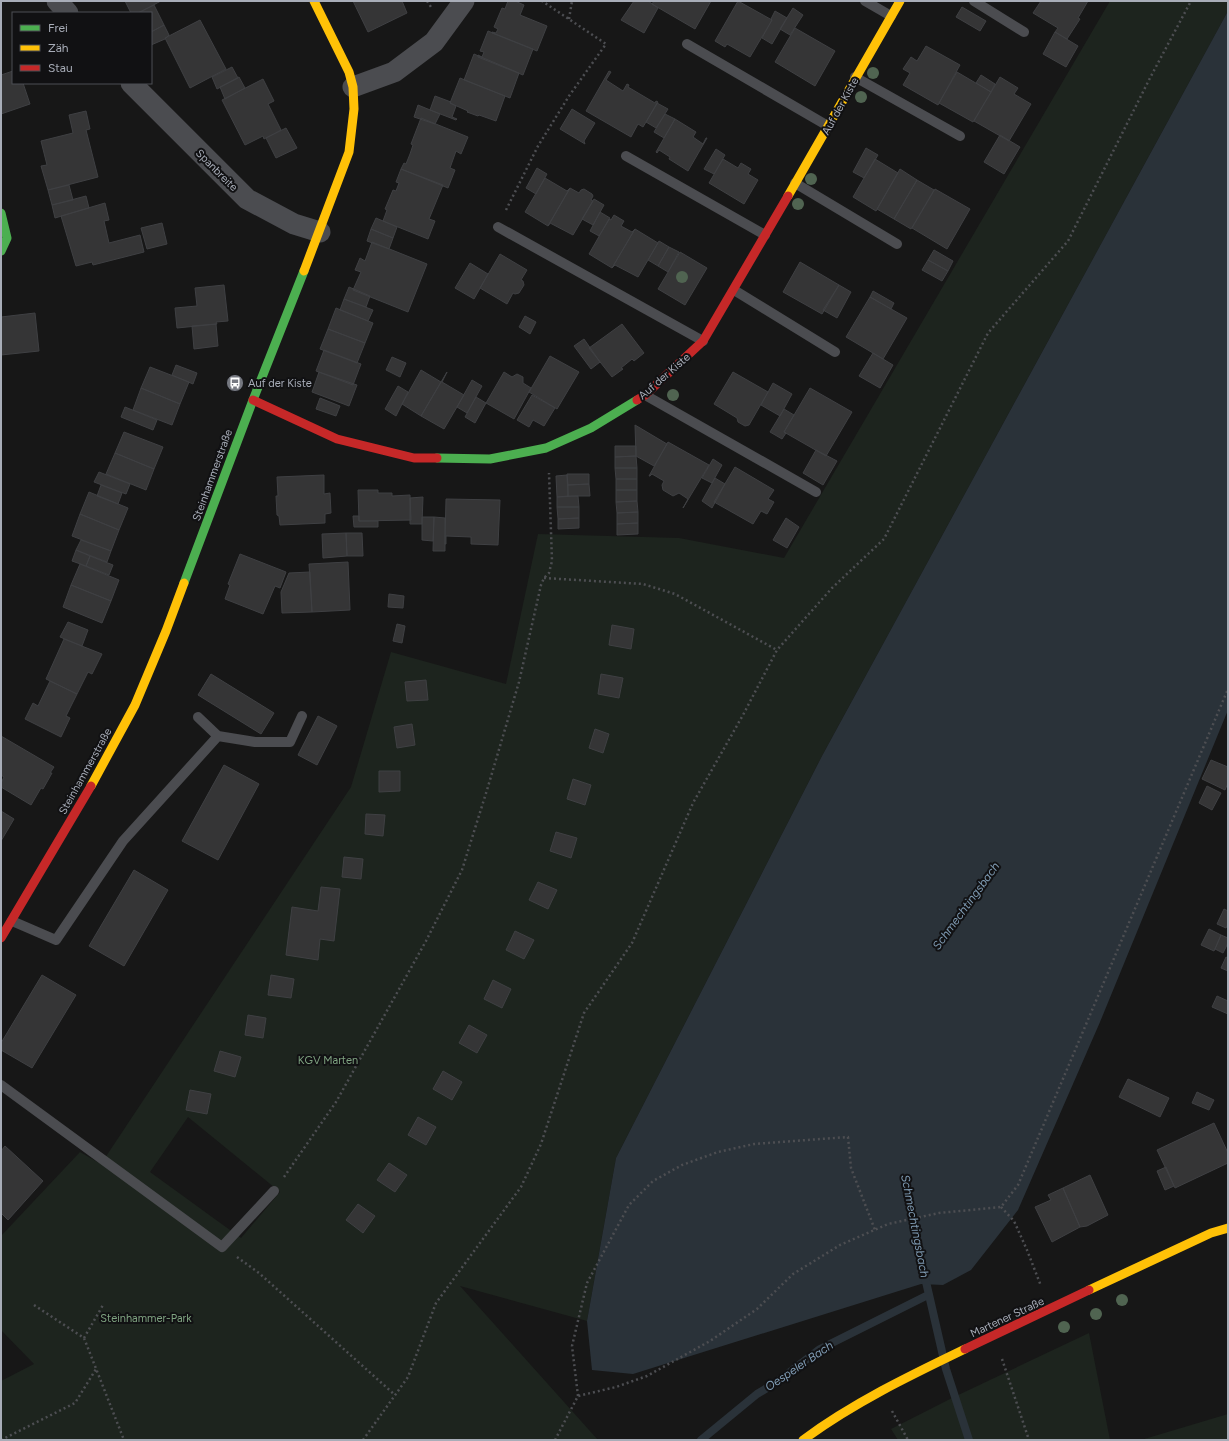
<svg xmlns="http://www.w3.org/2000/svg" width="1229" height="1441" font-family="Figtree,sans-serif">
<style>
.green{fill:#1d241e;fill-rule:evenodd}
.water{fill:#2a3239}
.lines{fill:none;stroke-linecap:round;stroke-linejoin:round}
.stream{stroke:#2a3239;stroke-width:8}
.building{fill:#353536;stroke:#3f4043}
.path{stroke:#4d4e52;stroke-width:2.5;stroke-dasharray:2 3;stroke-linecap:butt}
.lane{stroke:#4b4c50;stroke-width:10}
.street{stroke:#4b4c50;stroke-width:21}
.fast{stroke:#4caf50;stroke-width:9}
.slow{stroke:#ffc107;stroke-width:9}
.jam{stroke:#c62828;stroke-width:9}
.tree{fill:#506451}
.labels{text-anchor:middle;stroke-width:4;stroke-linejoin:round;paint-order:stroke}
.street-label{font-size:11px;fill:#a8adb8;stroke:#111113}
.poi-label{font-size:11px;fill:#a8adb8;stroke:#111113;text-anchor:start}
.park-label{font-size:11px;fill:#7fa381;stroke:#111113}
.water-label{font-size:12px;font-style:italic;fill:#7f9bb3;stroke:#111113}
</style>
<rect width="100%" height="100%" fill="#171717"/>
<path class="green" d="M1110,1H1228V11L822,756L616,1158L587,1321L460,1286L598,1440H1V1381L34,1364L1,1330V1236L80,1152L101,1164L351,787L391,652L506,684L538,534L679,538L784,558ZM188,1117L280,1192L241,1238L150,1172Z
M1089,1333L1110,1440H898L891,1429L954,1397Z
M1228,1414V1440H1141Z"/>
<path class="water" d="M1228,11V710L1100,1022L1018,1210L971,1270L943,1285L921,1284L633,1374L592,1370L587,1321L616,1158L822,756Z"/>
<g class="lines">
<path class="stream" d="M924,1273L946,1369L969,1440
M701,1440L757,1394L777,1382L820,1349L928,1295"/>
</g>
<path class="building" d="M125,1H161L138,13H131Z
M353,1H402L407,13L368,32Z
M508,1H515L524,5L520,15L547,26L537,51L492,33V32L496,33L498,29L494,27L502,8L505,9Z
M634,1H648L658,8L644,33L621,20Z
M654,1H711L695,29L652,4Z
M738,1L772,20L750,57L727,44L725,47L715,41Z
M1041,1H1088L1078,18L1080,19L1067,39L1055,32L1058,28L1033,13Z
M154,5L164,25L151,32V13H138Z
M962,7L986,21L980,31L956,17Z
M793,8L803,15L790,35L780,29Z
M775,11L787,18L772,44L762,38L772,20L771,19Z
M200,20L226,69L190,88L165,38Z
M164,25L169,35L165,39L151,45V32Z
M795,28L835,51L815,86L775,62Z
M488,31L533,49L523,75L478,57V55L482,57L484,52L480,51Z
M1055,32L1078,46L1066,67L1043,54Z
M926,46L960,65L938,105L903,85L910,73L903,69L911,57L917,61Z
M474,54L519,73L510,98L464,80Z
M232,67L238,78L217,89L212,77Z
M13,71V83H23L30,104L1,114V75Z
M609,71L611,72L606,80L623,91L627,84L629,85L628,87L655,103L656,101L658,102L643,127L638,124L631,137L586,111Z
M957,72L991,92L973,122L939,103Z
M981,75L995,84L991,92L976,83Z
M239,77L245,88L225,99L220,87Z
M1000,77L1018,88L1014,94L1031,104L1009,141L974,121Z
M460,78L505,96L496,121L479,115L478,116L467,112L468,111L450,103Z
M263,79L274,101L268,104L281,130L264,139L263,136L245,145L222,100Z
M435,96L451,102L450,103L456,106L452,117L457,119L456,120L430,110Z
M657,103L668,109L656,128L646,122Z
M418,105L440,114L435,124L414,117Z
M572,109L595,123L584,141L585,144L560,129Z
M86,111L90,129L86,130L98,177L48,190L41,166L47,165L41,141L73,133L69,115Z
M665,114L675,119L664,138L654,132Z
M421,118L468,137L461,154L456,151L450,168L455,170L448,188L401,169L404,163L406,164L410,154L413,145L411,144Z
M675,119L696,132L693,137L703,144L706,138H707L688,171L669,159L670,157L659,150L657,153L656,152Z
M286,128L297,148L276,158L266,138Z
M1000,135L1020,147L1004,174L984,162Z
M866,148L878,155L864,178L853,172Z
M716,149L725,155L714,174L704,169Z
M723,159L738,168L741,163L751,169L748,174L758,180L744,204L709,183Z
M875,159L898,173L876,211L853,197Z
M537,168L547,174L536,194L526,188Z
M401,169L443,185L429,219L435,221L428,239L383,221L387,210L385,209L393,190L396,191L399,183L396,182Z
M900,169L917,180L894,219L877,209Z
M545,178L567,191L570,188L548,226L525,212Z
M917,180L934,190L911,229L894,219Z
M69,185L73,200L52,205L48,190Z
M570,188L579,193L581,190L584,189L592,194L593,196L591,200L593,201L573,235L550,223L548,226Z
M935,189L970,209L947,249L912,228Z
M86,196L89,208L55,218L52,205Z
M594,199L604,205L593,225L582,219Z
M105,203L109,220L104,221L109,243L140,235L144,252L93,265L92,262L76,266L61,216Z
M600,212L610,218L599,236L590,231Z
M614,215L624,221L621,226L632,232L635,229L612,268L589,254L609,219L611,220Z
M376,218L397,227L393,238L371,229Z
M162,223L167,244L147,249L141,228Z
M371,229L393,238L389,249L367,241Z
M635,229L658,243L638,277L615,265L612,268Z
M659,241L669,247L658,266L648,260Z
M372,242L427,264L408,312L353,290L361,272L355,270L360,258L365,261Z
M669,247L679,252L668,272L658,266Z
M934,250L953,261L948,271L928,260Z
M680,252L707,268L685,305L658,289Z
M500,254L527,270L521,280L523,281L524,285L519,293L515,294L513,293L507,304L480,288Z
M928,260L948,271L942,281L922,270Z
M800,262L839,285L822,314L783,292Z
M470,263L488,274L474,299L455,288Z
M224,285L228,321L216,322L217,324L177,328L175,308L197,306L195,288Z
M839,285L851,292L837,318L823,310Z
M349,287L370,296L366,307L344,299Z
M873,291L894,303L891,309L870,297Z
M870,297L907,318L883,359L846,337Z
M344,299L373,310L368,321L340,310Z
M336,308L373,323L365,343L328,329Z
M35,313L39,351L1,355V317Z
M525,316L536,322L530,334L519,327Z
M216,324L218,346L194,349L192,326Z
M622,324L644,353L634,361L632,359L621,368L623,369L612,377L589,348Z
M328,329L365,343L357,363L320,349Z
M584,339L600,362L591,369L574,346Z
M324,350L361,364L353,385L316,371Z
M873,353L893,365L880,388L859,376Z
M550,356L579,372L557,409L529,392Z
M392,357L406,363L400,377L386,370Z
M176,365L197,373L193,384L172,375Z
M150,367L189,382L180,404L141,388Z
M421,370L441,382L421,416L402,404Z
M319,372L357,385L349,406L312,392Z
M447,372L442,382L464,395L444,429L421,416Z
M504,372L512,377L517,374L523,377V383L531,388L514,419L486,403Z
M733,372L768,392L749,425L745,426L738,422L737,418L714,404Z
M472,380L482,386L467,413L457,407Z
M773,383L792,394L780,416L761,405Z
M398,386L408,392L396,416L385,409Z
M141,388L180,404L172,425L133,410Z
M810,388L852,412L826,456L784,432Z
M532,395L555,408L544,426L533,420L529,427L517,420Z
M476,397L486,403L475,423L465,417Z
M320,398L340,406L336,416L316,409Z
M125,407L157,420L153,430L121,417Z
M784,409L794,415L784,432L786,433L782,439L770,432Z
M635,425L667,444L654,466L636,456Z
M124,432L163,447L154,469L115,453Z
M668,442L709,465L683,508L688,499L679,493L673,496L663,490L662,485L664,481L652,474L650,476H649Z
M615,446H636V456L615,457Z
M816,450L837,461L823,485L803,473Z
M115,453L154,469L146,490L106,474Z
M636,456L637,468H615V457Z
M713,459L722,465L712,483L702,478Z
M735,467L774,490L768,499L774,502L767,514L761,511L753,524L714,502Z
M615,468H637V479H616Z
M99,472L130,484L126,494L94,482Z
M567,474H589V484L568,485Z
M324,475V494L330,493L331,513L325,514V523L280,525L279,516L277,515L276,496H278L277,477Z
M567,475L568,496L557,497L556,476Z
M715,478L725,484L712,508L702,501Z
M616,479H637V490H616Z
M589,484L590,496H568V485Z
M101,485L122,493L118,504L97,496Z
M358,490H378V493H392V496L410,495L411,520L359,521Z
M616,490H637V501L616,502Z
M89,492L128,508L119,530L80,514Z
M578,496L579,507H557V497Z
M423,497L422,524H410V498Z
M446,499L500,500L498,545L471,544V537L446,536V544H445Z
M637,501L638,512L617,513L616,502Z
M557,507H579V518L558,519Z
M638,512V523L617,524V513Z
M80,514L119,530L111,551L72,536Z
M353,516H359V521H378V527H354Z
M422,517H434L433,541L422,540Z
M434,517L445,518V551H433Z
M579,518V528L558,529V519Z
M786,518L799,527L787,548L773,540Z
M638,523V534L617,535V524Z
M346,533L347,556L323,558L322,534Z
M346,533H362L363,556H347Z
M81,540L111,551L107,562L76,550Z
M76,550L90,556L86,566L72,561Z
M240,554L286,572L280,588L275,586L263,614L225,599L230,585L228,584Z
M90,556L113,565L109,575L86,566Z
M348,562L350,610L312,612L309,564Z
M80,564L119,580L111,601L71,585Z
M310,572L312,612L282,613L281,592L289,573Z
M71,585L111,601L102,623L63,607Z
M389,594L404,596L403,608L388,607Z
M68,622L88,630L82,646L60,637Z
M397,624L405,626L402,643L393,641Z
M612,625L634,629L631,649L609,645Z
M64,639L102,654L92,674L88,672L77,694L46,679Z
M211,674L274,713L261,734L198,695Z
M601,674L623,678L619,698L598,694Z
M426,680L428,700L407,701L405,682Z
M50,681L77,694L66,716L70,718L61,737L25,719L33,703L38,706Z
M318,716L337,726L317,765L298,755Z
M412,724L415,745L397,748L394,727Z
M595,729L609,734L603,753L589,748Z
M1,736L54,767L50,773H52L43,789L41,788L31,805L1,787V783L4,777L1,775Z
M1211,760L1228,767V783L1225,790L1202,779Z
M224,765L259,784L218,860L182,841Z
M379,771H400V791L379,792Z
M573,779L591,785L585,805L567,799Z
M1207,786L1221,793L1212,810L1199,803Z
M1,811L14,819L1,841Z
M366,814L385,815L383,836L365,834Z
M556,832L577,838L571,858L550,851Z
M344,857L363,859L361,879L342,877Z
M134,870L168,890L124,966L89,946Z
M538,882L557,890L548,909L529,900Z
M321,887L340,889L334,941L320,939L318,960L286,955L292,907L318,911Z
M1224,909L1228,911V924L1226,928L1217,924Z
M1209,929L1221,935L1214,951L1201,945Z
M515,931L534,940L524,959L506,950Z
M1221,935L1228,938V943L1223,953L1215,949Z
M1226,957L1228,958V971L1221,968Z
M42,975L76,995L32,1068L1,1050V1043Z
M271,975L294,979L291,998L268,995Z
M493,980L511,989L502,1008L484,999Z
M1217,996L1228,1001V1014L1212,1007Z
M248,1015L266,1018L263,1038L245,1035Z
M469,1025L487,1035L477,1053L459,1043Z
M220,1051L241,1057L235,1077L214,1071Z
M443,1071L462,1082L452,1100L433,1089Z
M1128,1079L1169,1098L1160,1117L1119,1097Z
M190,1090L211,1094L207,1114L186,1110Z
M1197,1092L1214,1100L1209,1110L1192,1103Z
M418,1117L436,1127L426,1145L408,1135Z
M1214,1123L1228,1153V1163L1175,1188L1157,1150Z
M5,1146L43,1181L8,1220L1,1213V1151Z
M389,1163L407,1175L395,1192L377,1180Z
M1166,1167L1174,1186L1165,1190L1157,1171Z
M1090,1175L1108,1215L1087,1226L1080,1227L1063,1188Z
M1063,1188L1080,1227L1052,1242L1035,1207L1051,1200L1048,1195Z
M358,1204L375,1216L363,1233L346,1220Z"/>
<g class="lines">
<path class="path" d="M427,1L431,7
M569,19L572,1
M506,210L538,146L569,96L606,44L542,1
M544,578L643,584L675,594L777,650
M284,1177L336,1102L426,941L462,870L487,790L519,682L541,585L544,578L549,573L552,561L549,473
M1001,1207L1014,1221L1027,1250L1041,1286
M237,1257L259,1273L395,1395
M34,1305L84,1338L124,1440
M84,1338L103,1305
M1002,1359L1029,1440
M578,1396L572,1346L587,1283L629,1205L653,1181L682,1165L718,1152L754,1144L848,1137L851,1168L875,1230
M892,1411L908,1440
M1,1440L75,1403L96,1369
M363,1440L408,1377L436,1303L521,1187L541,1144L584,1013L632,943L693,803L743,715L777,650L832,588L884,539L988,333L1068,241L1150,78L1191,1
M555,1440L578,1396L616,1387L647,1376L710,1341L757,1309L793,1274L840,1245L888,1224L939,1213L1001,1207L1018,1185L1228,689"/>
<path class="lane" d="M865,1L891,16
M974,1L1024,32
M687,44L828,126
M855,77L960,136
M626,156L765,235
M795,183L897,244
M498,227L703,341
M734,290L835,352
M645,395L816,492
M198,717L218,736
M12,921L56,940L123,841L218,736L255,742H290L302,716
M1,1085L222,1247L274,1191"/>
<path class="street" d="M57,1L68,13
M131,83L247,199L294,224L320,232
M353,87L394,72L434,42L464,1"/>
<path class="fast" d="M1,213L7,238L1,251
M437,458L490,459L546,448L591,428L637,400
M184,583L253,400L304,271"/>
<path class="slow" d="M788,196L900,1
M304,271L349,152L354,109L353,87L349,72L314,1
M91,786L135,705L166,631L184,583
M1089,1290L1211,1233L1228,1228
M803,1440C853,1403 909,1376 965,1349"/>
<path class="jam" d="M253,400L337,439L414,458H437
M637,400L645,395L703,341L788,196
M1,938L91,786
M965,1349L1089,1290"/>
</g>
<g class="tree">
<circle cx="873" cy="73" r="6"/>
<circle cx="861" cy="97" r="6"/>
<circle cx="811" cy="179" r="6"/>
<circle cx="798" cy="204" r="6"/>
<circle cx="682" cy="277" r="6"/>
<circle cx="673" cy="395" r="6"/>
<circle cx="1122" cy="1300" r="6"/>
<circle cx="1096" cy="1314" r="6"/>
<circle cx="1064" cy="1327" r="6"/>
</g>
<defs>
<g id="bus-disc" transform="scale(0.9)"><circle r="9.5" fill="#757880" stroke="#111113"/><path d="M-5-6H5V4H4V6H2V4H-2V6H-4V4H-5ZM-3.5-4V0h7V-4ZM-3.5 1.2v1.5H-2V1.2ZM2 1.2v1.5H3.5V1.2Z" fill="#fff"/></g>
</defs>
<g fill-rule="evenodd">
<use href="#bus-disc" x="235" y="383"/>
</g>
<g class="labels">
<g class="street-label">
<text transform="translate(840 106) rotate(-61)" y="4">Auf der Kiste</text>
<text transform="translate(217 170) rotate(45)" y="4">Spanbreite</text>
<text transform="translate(664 376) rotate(-41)" y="4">Auf der Kiste</text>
<text transform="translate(212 475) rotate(-70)" y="4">Steinhammerstraße</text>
<text transform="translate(85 771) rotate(-61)" y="4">Steinhammerstraße</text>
<text transform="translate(1007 1317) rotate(-25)" y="4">Martener Straße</text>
</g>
<g class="poi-label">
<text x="248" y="387">Auf der Kiste</text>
</g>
<g class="park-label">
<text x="328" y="1064">KGV Marten</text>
<text x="146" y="1322">Steinhammer-Park</text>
</g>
<g class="water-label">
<text transform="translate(966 906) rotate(-54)" y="4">Schmechtingsbach</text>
<text transform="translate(915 1226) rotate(79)" y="4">Schmechtingsbach</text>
<text transform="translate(799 1366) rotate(-34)" y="4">Oespeler Bach</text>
</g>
</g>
<rect width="1229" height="1441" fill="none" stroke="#a8adb8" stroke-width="4"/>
<rect x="12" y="12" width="140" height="72" fill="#111113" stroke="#4d4f55"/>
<rect x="20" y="25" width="20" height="6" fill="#4caf50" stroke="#4d4f55"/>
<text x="48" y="32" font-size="12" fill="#a8adb8">Frei</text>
<rect x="20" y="45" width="20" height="6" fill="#ffc107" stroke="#4d4f55"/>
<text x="48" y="52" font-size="12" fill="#a8adb8">Zäh</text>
<rect x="20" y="65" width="20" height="6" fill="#c62828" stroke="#4d4f55"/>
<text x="48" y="72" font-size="12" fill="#a8adb8">Stau</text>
</svg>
